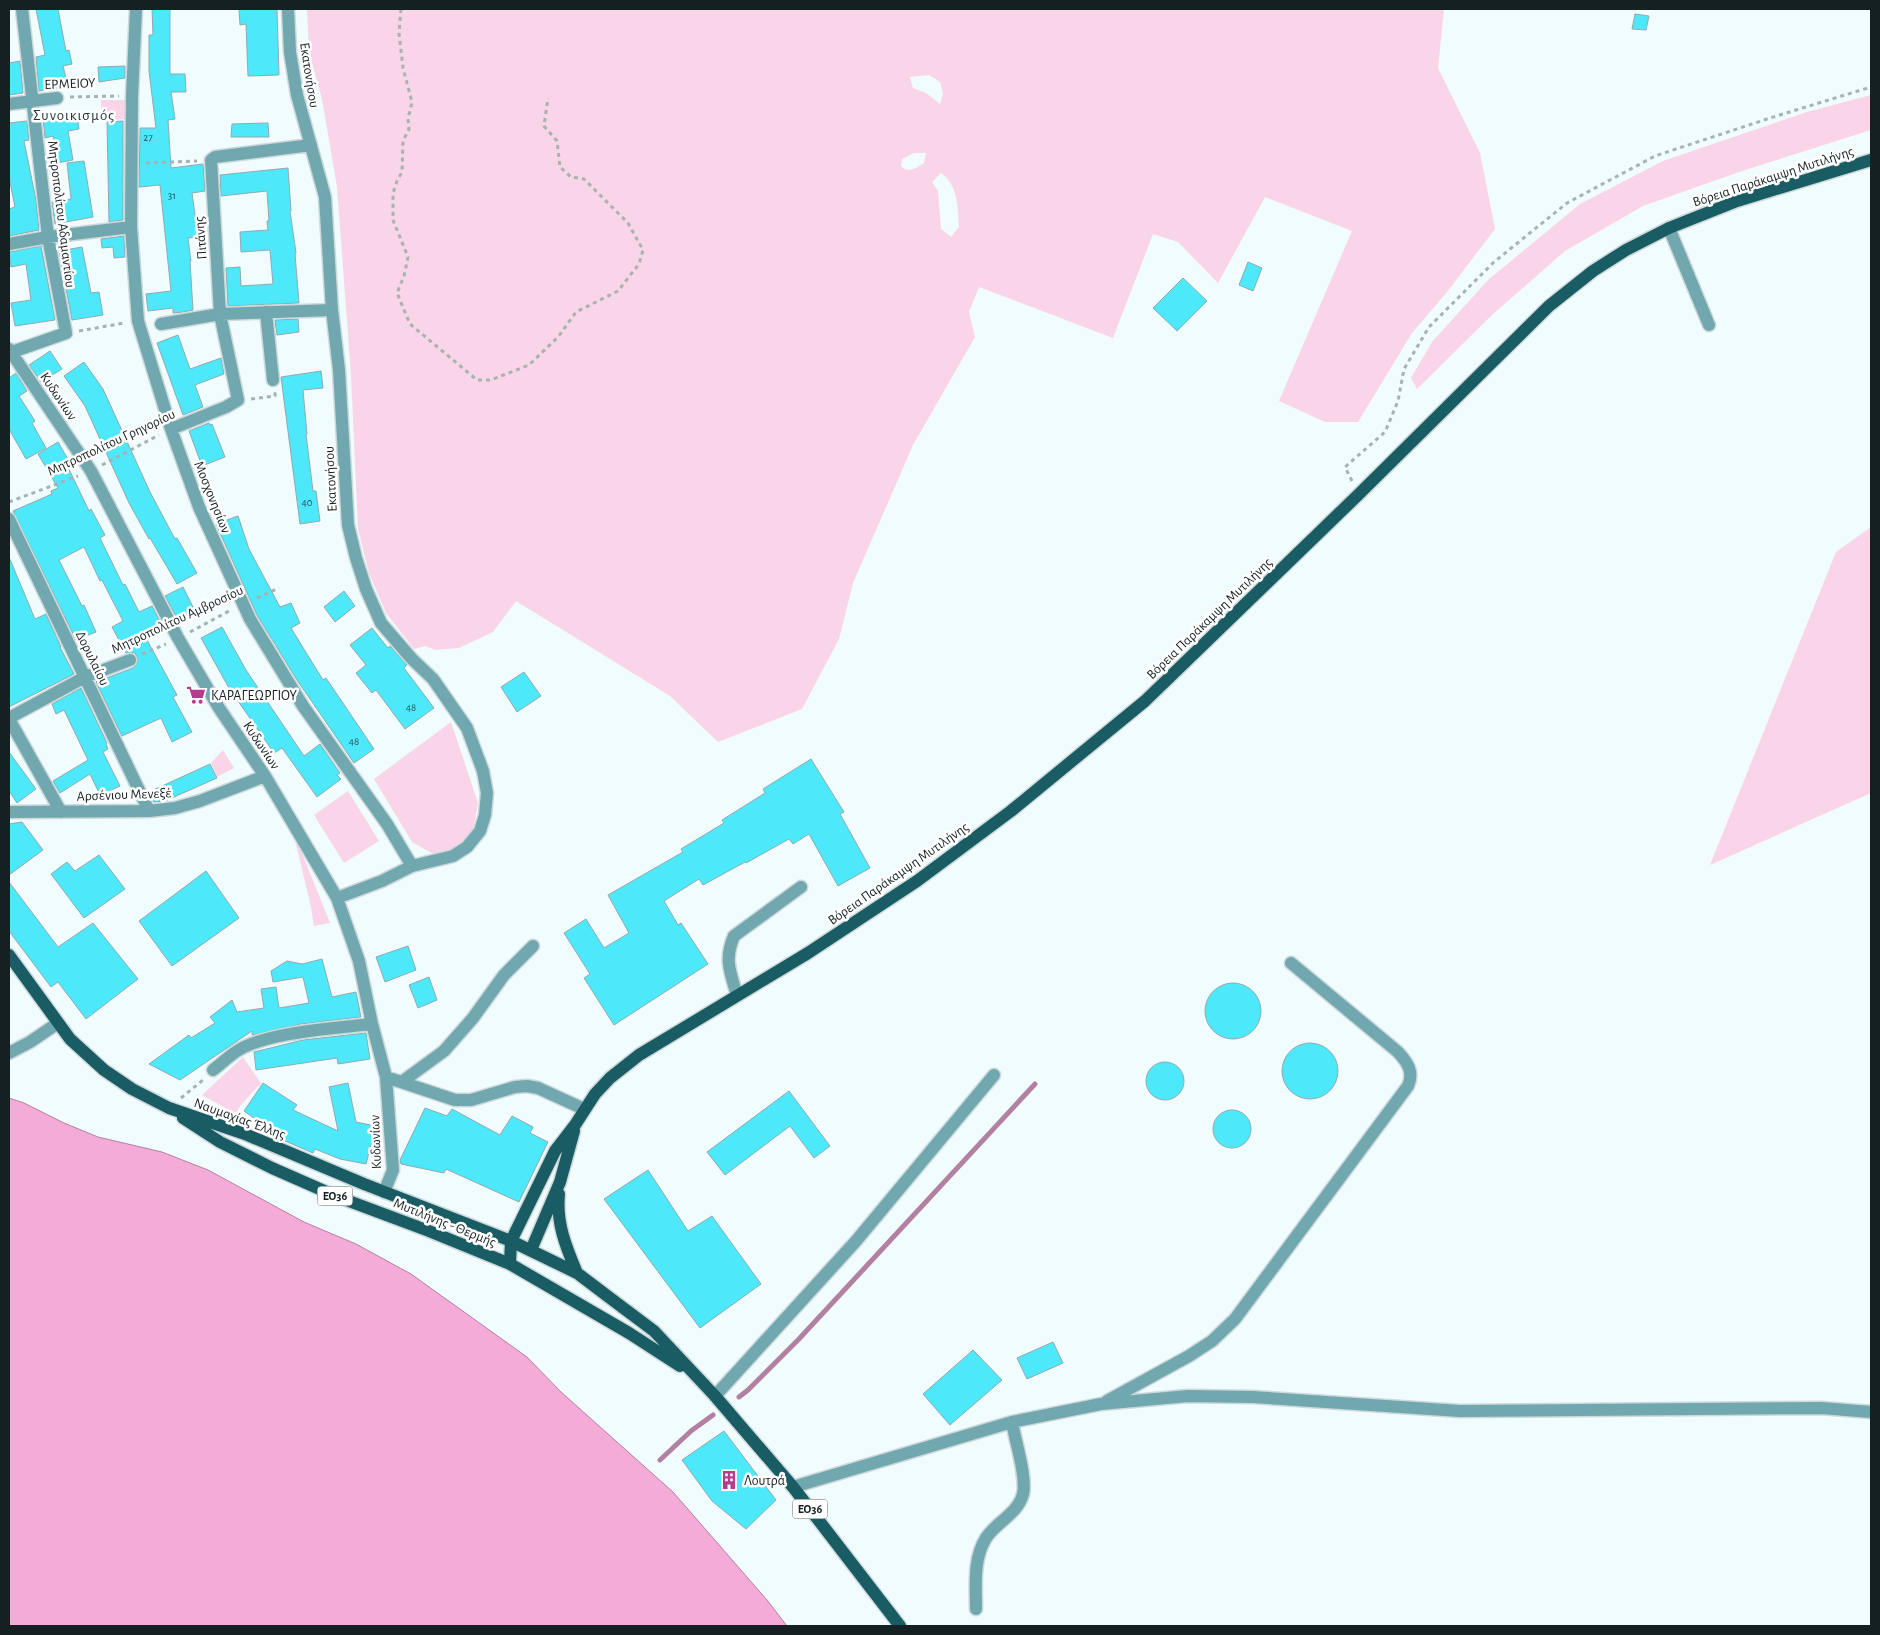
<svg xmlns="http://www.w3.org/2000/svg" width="1880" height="1635" font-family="'Alegreya Sans',sans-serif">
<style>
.green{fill:#fad4e9;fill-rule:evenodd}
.water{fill:#f5abd7;stroke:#b281a1}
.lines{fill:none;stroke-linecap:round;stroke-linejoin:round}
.stream{stroke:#b281a1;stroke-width:5}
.building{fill:#4ee8fb;stroke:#8eaaae}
.minor-casing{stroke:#cdd9da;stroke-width:15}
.major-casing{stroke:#cdd9da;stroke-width:15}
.path{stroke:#a6b2b3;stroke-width:3;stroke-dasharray:4 4;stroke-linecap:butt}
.minor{stroke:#71a7af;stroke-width:12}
.major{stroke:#195c64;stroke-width:12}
.labels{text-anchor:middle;stroke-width:5;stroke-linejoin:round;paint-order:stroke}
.number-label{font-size:11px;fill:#235258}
.shield{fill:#fff;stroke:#5b6364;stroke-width:1}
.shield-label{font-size:12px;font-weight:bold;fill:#152022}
.street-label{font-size:14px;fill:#152022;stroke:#fff}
.poi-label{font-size:14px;fill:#152022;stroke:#fff;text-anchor:start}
.neighbourhood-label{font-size:15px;letter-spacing:1px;fill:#20393d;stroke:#fff}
</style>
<rect width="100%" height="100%" fill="#f0fcfd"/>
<path class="green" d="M307,9H1444L1438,68L1480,153L1495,229L1447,292L1412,333L1358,422H1325L1279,401L1352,231L1265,197L1218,283L1178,242L1153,234L1113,338L979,287L969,312L975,337L913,445L853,583L839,639L802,709L718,742L670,696L516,601L493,632L459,648L436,650L425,646L414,649L386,613L369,573L358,529L351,375L337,187L322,99L309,52ZM929,75L940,82L943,94L940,104L926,93L913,88L910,77ZM914,153H926L924,163C917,168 908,174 901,166L902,159ZM941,173C958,184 958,208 959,227L951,237L941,229L938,191L932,182Z
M1871,95V130L1742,171L1643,206L1565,251L1493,314L1417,389L1411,378L1432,342L1488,280L1580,204L1663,161L1807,112Z
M101,100H125L126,119L101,121Z
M1871,527V793L1710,865L1836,552Z
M451,722L478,803L472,835L458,850L437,856L412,842L374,779Z
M223,750L234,768L217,777L211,763Z
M348,791L379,841L344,863L314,815Z
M298,843L330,923L314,926L311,907L296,844Z
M243,1057L261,1083L240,1106L236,1114L202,1095Z"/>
<path class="water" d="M9,1098L24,1103L64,1123L98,1137L162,1152L208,1170L304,1222L356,1244L411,1274L527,1357L561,1392L673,1492L767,1600L787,1626H9Z"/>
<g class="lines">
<path class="stream" d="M739,1397L748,1390L798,1340L1035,1084
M660,1460L691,1431L713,1415"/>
</g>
<path class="building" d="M36,9H58L66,51L69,50L72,64L63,66L68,86L39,91L36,57L45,55Z
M152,9H170V74H185L186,92H171L175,119L168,120L171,168L203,164L205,191L192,193L198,237L188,238L191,261H190L193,310L183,312L173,313V308L148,311L146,294L171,291L160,185L139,187L140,128H156L149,71V35H153Z
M239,9H277L279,75L248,76L246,24L240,25Z
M1635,14L1649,16L1646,30L1632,29Z
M20,61L23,93L9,95V63Z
M125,66V78L99,82L98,67Z
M77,113L79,129L68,131L73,160L57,163L53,136L45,138L43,118Z
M27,121L29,140L24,141L36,200L39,230L9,236V209L15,207L9,177V123Z
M123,121V220L109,222L107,122Z
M268,123L269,137H231L232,124Z
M84,161L93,217L55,224L52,202L71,199L67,163Z
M288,168L291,211H290L296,253L295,254L299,303L228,306L226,268L240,267L241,286L273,284L270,250L241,252L240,232L268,230L267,221H269L267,191L221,196L220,175Z
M124,236L125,257L114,258L113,247L102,248L101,239Z
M41,246L55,320L15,326L11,303L31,300L26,264L11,267L9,252Z
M82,247L91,293L99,292L103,315L72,320L59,251Z
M1248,262L1262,268L1253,291L1239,285Z
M1183,278L1207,301L1177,331L1153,308Z
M298,319L299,332L277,335L275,320Z
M178,335L190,369L221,358L224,374L195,385L203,407L183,415L157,343Z
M50,351L62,369L41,382L29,365Z
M84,362L103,389L150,492L175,539L177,538L197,573L177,584L150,538L149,539L129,503L85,406L64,376Z
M321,371L323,388L303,390L307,434H306L313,491H316L320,521L300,524L281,377Z
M16,373L27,391L19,396L35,421L32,423L46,448L26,459L9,429V378Z
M209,423L210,425L212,424L225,457L202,466L189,431Z
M58,442L69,461L66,463L89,511L91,509L105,535L100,538L123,585L125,584L139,612L152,606L164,629L152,635L154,637L147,640L177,695L173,697L192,732L172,742L161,718L122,736L96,682L133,668L138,662L137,657L135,653H126L112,627L123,621L102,580L100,581L84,547L59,560L82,606L84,605L96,632L76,640L13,511L52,494L51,491L58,488L38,454Z
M238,516L249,549L280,607L291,603L300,623L291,628L323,680L326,678L374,749L354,763L297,680L257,615L216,524Z
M9,557L35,619L46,614L61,647H60L74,674L9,707Z
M183,587L196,613L179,622L165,596Z
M344,591L355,606L335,622L324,607Z
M222,627L246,670L304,756L320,744L340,773L337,775L341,779L317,797L282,748L274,753L229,688L201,638Z
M372,628L388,648L390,646L407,665L404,668L434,708L405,729L376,690L372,693L356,673L366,665L350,645Z
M524,672L541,696L517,712L501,687Z
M81,688L107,743L106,744L108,749L103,752L120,786L100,795L90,774L60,793L53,781L88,760L64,710L56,714L52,704Z
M9,752L36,789L17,803L9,791Z
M811,759L844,812L840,814L870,868L838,886L809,834L793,844L789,839L746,863L745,862L703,885L699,879L664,901L678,925L681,923L708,964L614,1025L584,978L590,974L564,933L586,919L604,948L629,933L608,895L683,852L681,849L724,823L722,820L765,793L763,789Z
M210,764L217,778L165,801L154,802L149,792Z
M22,822L43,850L9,875V824Z
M99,855L125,889L84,918L51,874L67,862L75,871Z
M206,871L239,918L172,966L139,921Z
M9,882L58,947L93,923L138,979L86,1019L58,982L51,987L9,931Z
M408,946L416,970L385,982L376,957Z
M322,959L332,997L356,992L361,1017L301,1024L252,1035V1031L180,1080L149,1064L189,1035L191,1038L215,1023L210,1017L232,1000L237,1012L264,1008L261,989L276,987L279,1008L309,1003L303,977L273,982L271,971L287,961L302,964Z
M429,977L437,1000L418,1008L409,985Z
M1205 1011a28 28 0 1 1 56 0a28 28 0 1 1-56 0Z
M366,1033L370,1059L338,1064L337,1058L256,1070L254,1052L303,1040Z
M1282 1071a28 28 0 1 1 56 0a28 28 0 1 1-56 0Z
M1146 1081a19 19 0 1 1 38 0a19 19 0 1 1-38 0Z
M263,1083L297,1105L293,1110L338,1131L329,1087L348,1083L356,1122L376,1126L366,1164L340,1159L315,1149L313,1153L276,1137L259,1126L261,1123L244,1111Z
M789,1091L830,1146L814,1158L790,1126L725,1175L707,1152Z
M425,1108L447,1116L452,1109L500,1135L512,1116L533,1127L530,1133L548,1142L519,1202L446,1169L444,1173L401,1164L400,1160Z
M1213 1129a19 19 0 1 1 38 0a19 19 0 1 1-38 0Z
M648,1170L688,1231L712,1216L761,1284L700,1328L604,1199Z
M1053,1342L1063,1363L1027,1379L1017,1358Z
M973,1350L1002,1380L950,1425L923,1394Z
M724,1431L776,1500L746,1529L712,1501L682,1460Z"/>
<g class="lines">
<g class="minor-casing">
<path id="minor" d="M136,9L132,96L131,227L138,321L171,429L199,507L250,619L303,706L387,824L412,866
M288,9L290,52L297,95L325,197L332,310L339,370L348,525L356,558L366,589L381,623L411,658L433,679L467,728L483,771L487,793L485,815L480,831L467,847L453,856L412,866L382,881L337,898
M9,104L57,98
M1669,228L1709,325
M9,244L48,237L131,227
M266,312L273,380
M161,324L220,314L332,310
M9,349L91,471L178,638L219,708L265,776L337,898L359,961L372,1024L386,1077L393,1170L384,1192
M12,352L66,333L48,237L22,9
M171,429L226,407L238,400L220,314L211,160L215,157L311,145
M9,519L149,811
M9,718L85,677L130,660
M9,719L61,812
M9,812L149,811L175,808L200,801L265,776
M737,995C730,972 724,959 734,936L801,887
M9,1053L30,1042L58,1023
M213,1070C221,1064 229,1056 237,1051C266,1032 337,1028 372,1024
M386,1077L455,1100H471L515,1087L527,1086L538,1088L584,1109
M403,1081L444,1051L473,1018L504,975L533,946
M715,1396L856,1241L994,1075
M1107,1401L1189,1356L1212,1341L1235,1319L1408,1086C1414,1072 1408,1063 1398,1052L1291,963
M793,1487L1012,1422L1101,1404L1188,1396L1253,1397L1460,1411L1821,1408L1871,1412
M976,1609C976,1584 973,1559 986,1538C996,1522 1018,1514 1023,1494C1027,1477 1015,1440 1012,1422"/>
</g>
<g class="major-casing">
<path id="major" d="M9,955L70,1039L104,1070L132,1089L169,1108L245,1134L364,1184L511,1241L577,1273L618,1304L654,1331L715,1396L793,1487L900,1626
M183,1118L220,1142L272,1168L338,1197L429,1231L510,1264L629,1333L680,1366
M559,1194C556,1223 566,1247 577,1273
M531,1250L560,1182L574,1131
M510,1264L511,1241L555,1151L575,1125L595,1094L610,1078L639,1055L808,953L917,881L1011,811L1145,701L1358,495L1549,306L1593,271L1626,250L1669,228L1737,201L1871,160"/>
</g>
<path class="path" d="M401,9L399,33L403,68L412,102L408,119L409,129L403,141L402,172L397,181L393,193V220L408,257L404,276L397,293L410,324L477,380H491L529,365L558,337L576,312L618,291L639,264L643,250L628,223L584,179L571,177L560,167L557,141L544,126L548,98
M70,97L119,96
M146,163L197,161
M79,331L124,323
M251,399L275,396V392
M102,465L159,435
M1352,481L1345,467L1385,432L1398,401L1404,369L1429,327L1494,262L1567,203L1655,156L1770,118L1871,87
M9,502L78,476
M257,598L279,588
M190,632L231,610
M142,654L166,644
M181,1098L203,1080"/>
<use href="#minor" class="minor"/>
<use href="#major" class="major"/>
</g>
<defs>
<g id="supermarket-bare" transform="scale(1.5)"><path d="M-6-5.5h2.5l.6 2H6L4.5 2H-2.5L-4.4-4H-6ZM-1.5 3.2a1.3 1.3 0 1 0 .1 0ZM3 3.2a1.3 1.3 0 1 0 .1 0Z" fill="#b53b8d" stroke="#fff" stroke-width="2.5" paint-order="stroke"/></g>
<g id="building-bare" transform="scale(1.5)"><path d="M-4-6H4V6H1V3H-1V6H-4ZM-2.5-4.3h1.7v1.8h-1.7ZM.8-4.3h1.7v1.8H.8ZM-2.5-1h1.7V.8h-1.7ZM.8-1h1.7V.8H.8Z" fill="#b53b8d" stroke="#fff" stroke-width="2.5" paint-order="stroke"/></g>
</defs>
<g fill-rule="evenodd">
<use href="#supermarket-bare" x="196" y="695"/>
<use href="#building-bare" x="729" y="1480"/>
</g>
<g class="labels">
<g class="number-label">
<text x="148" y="141">27</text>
<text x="172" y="199">31</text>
<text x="307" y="506">40</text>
<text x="411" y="711">48</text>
<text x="354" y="745">48</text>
</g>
<g class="shield">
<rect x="317.5" y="1186.5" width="35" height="19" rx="4"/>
<rect x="792.5" y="1499.5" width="35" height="19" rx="4"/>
</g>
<g class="shield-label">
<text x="335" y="1200">ΕΟ36</text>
<text x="810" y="1513">ΕΟ36</text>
</g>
<g class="street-label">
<text transform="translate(310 75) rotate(81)" y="5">Εκατονήσου</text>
<text transform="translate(70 83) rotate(-2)" y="5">ΕΡΜΕΙΟΥ</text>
<text transform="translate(1773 176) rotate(-18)" y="5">Βόρεια Παράκαμψη Μυτιλήνης</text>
<text transform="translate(62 214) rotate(83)" y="5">Μητροπολίτου Αδαμαντίου</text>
<text transform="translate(200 238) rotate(-94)" y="5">Πιτάνης</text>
<text transform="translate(59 396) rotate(56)" y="5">Κυδωνίων</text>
<text transform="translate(111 442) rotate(-25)" y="5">Μητροπολίτου Γρηγορίου</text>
<text transform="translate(330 479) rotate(-93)" y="5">Εκατονήσου</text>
<text transform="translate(213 497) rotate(68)" y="5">Μοσχονησίων</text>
<text transform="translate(1209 618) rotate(-44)" y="5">Βόρεια Παράκαμψη Μυτιλήνης</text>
<text transform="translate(177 619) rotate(-25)" y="5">Μητροπολίτου Αμβροσίου</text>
<text transform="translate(93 658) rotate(64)" y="5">Δορυλαίου</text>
<text transform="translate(262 745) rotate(56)" y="5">Κυδωνίων</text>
<text transform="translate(124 794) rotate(-2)" y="5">Αρσένιου Μενεξέ</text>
<text transform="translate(898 873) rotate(-35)" y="5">Βόρεια Παράκαμψη Μυτιλήνης</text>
<text transform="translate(240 1118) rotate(20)" y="5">Ναυμαχίας Έλλης</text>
<text transform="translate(375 1142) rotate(-92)" y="5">Κυδωνίων</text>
<text transform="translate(445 1222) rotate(22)" y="5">Μυτιλήνης - Θερμής</text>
</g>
<g class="poi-label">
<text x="211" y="700">ΚΑΡΑΓΕΩΡΓΙΟΥ</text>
<text x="744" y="1485">Λουτρά</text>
</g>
<g class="neighbourhood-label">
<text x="74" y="120">Συνοικισμός</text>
</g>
</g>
<rect width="1880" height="1635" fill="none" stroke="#152022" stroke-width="20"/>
</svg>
